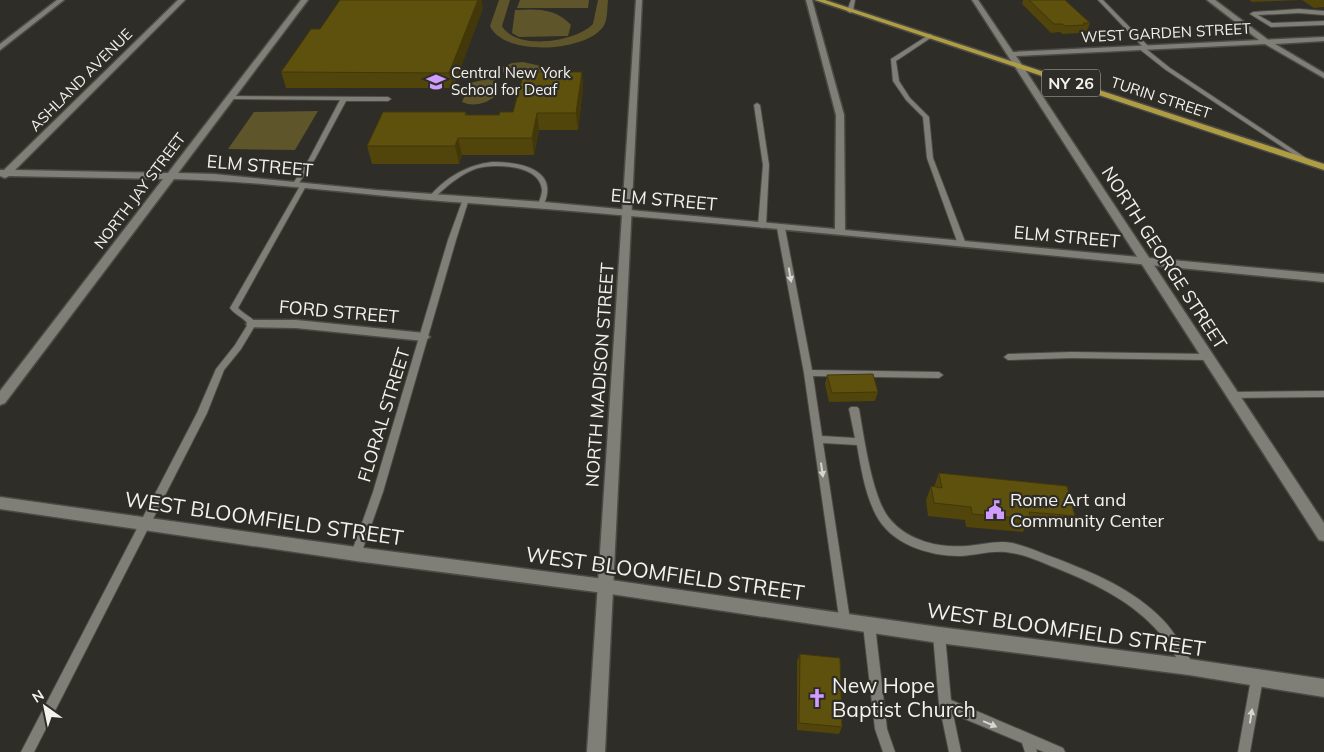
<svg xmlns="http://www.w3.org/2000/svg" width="1324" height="752" font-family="Mulish,sans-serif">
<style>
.green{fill:#5f552a}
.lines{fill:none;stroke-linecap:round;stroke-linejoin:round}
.lane-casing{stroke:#4b4a45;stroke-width:2}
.street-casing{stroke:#4b4a45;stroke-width:3}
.secondary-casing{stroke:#4b4a45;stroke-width:3}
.primary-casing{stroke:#4b4a45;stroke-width:3}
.lane{fill:#807f77;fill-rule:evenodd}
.street{fill:#807f77;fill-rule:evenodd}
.secondary{fill:#807f77;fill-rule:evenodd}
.primary{fill:#ae9d42;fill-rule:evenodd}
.wall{fill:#51450b}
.shaded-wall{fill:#423809}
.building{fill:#5e500d;stroke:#423809}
.oneway{fill:#d6d5d0}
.labels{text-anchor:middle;stroke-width:4.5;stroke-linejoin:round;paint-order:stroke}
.far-street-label{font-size:15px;fill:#f3f2ee;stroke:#2e2d27}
.far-poi-label{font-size:15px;fill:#f3f2ee;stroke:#2e2d27;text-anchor:start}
.shield{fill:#2e2d27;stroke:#b8b7b2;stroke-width:1}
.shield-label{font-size:16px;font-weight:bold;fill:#f3f2ee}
.street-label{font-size:18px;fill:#f3f2ee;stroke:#2e2d27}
.poi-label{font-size:18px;fill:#f3f2ee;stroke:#2e2d27;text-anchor:start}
.near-street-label{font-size:21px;fill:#f3f2ee;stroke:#2e2d27}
.near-poi-label{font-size:21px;fill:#f3f2ee;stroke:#2e2d27;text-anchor:start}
</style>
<rect width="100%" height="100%" fill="#2e2d27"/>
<path class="green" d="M499,0H510L502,26C516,51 576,42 593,24L598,0H608C607,8 608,20 603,27C585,52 504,57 490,26Z
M520,0H589L588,8H517Z
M515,10C537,9 555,8 571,25L568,36L519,37L512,33Z
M523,62L541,66L545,73L531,75L529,71L505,74L503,72V67L512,63Z
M487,79L496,81L494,97C485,104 473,107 462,102L470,83Z
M318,111L295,150L228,149L254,112Z"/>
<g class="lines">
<g class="lane-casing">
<path id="lane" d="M851,0H855L853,11L850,13L847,11Z
M1098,0H1103L1149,47L1145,48L1170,68L1309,160V162H1305L1166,70L1138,48V46H1142Z
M1299,9L1324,11V15L1299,13L1258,15L1272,23L1324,21V25L1271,27L1250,14L1253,12Z
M930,34L932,35V37L896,61L899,81L910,98L929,117L933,158L966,244L962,246L958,244L927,158L923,117L906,100L893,81L891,59Z
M230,96L388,97L391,99L388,101H346L315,159L297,186L295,187L292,185L309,159L340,100L228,99L227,98Z
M757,103L760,105L769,165L766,226L762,228L758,226L763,165L754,105Z
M492,162C519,162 561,169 543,206H539L538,205C539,201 542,195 542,190C540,164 493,163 475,169C459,175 446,187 434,198L432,199L429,197C445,178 467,165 492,162Z
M303,184L306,186L238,308C244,315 252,316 256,324L241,349L224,370L207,413L34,752H21L197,413L216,369L235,345L248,324C243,317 235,315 230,308L300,186Z
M466,197L469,199L456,240L383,492L361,554L360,557L356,559L352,557L351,554L373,492L448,240L463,199Z
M778,226H784L785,228L812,370L939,372L943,375L939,378L813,376L822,436L855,438L849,409L851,407H857L859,409C864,437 872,497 889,518C907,541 939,548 967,546C982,545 997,540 1012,543C1027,546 1041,553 1055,558C1094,573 1133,589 1163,620C1175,632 1183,649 1193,663L1195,667L1193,671L1189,673L1185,671C1175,657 1167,640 1155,628C1127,598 1089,581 1051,566C1039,561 1026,555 1012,553C995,549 977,555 960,556C928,556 891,544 876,515C865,494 861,468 857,445L823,443L850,620L848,624L844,625L840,624L804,373L777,228Z
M1072,352L1207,354L1211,357L1207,360L1072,358L1008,360L1004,357L1008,354Z
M1324,391V397L1232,398L1229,397L1228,395L1229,393L1232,392Z
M869,620L873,621L875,625L887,729L895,752H883L875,729L863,625L865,621Z
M939,630L943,631L945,635L951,700L1063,748L1065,752H1044L1036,749L1037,752H1025L1022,743L953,714L961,752H949L939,704L933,635L935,631Z
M1257,673L1261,675L1263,679L1250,752H1238L1251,679L1253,675Z"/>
</g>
<g class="street-casing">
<path id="street" d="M57,0H64L0,50V44Z
M178,0H185L15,170L168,173L301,0H308L178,173L214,174L376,190L544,202L835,229L836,115L806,0H812L844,115L845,230L1324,274V282C1029,254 735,222 440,201C351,194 262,181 174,179L5,403L0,405V391L163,179L9,176L5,178L0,176V170H4Z
M1207,0H1215L1271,42L1264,44Z
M252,320H296L424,333L430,337L424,341L296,328L248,327L246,324Z
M0,497L356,547L604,579L939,627L1189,659L1324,679V697L1189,675L939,643L604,593L356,561L0,509Z"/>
</g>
<g class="secondary-casing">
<path id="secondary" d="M636,0H642L605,752H587Z
M972,0H978L1013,52L1324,37V41L1275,44L1324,73V78L1265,44L1016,56L1324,523V541L1319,540Z"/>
</g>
<g class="primary-casing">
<path id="primary" d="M815,0H825L1324,164V170Z"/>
</g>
<use href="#lane" class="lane"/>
<use href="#street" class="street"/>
<use href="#secondary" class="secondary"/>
<use href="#primary" class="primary"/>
</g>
<path class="wall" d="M1023,0H1065L1090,23L1087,31H1083L1082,33L1062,34L1060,32L1051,33L1022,4Z
M1249,0H1302L1252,2Z
M1302,0H1324V7L1314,8Z
M483,8L453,88H286L281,72Z
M582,72L583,89L578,130H539L534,155H462L459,164H372L367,146L466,112L467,115H499L513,112Z
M827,375L878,392L875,401L829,402L825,384Z
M939,473L1075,516L1067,529L1027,525L1023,532L966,527L965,520L928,516L926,500L931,486L934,487Z
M800,654L842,727L839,734L797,730V661Z"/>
<path class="shaded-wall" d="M478,0H482L483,8L453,88L449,73Z
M582,72L583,89L578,130L576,113Z
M537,113L539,130L534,155L532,138Z
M458,138L462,155L459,164L455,146Z"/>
<path class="building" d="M340,0H478L449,73L281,72L311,29H320Z
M1029,0H1065L1090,23H1083L1085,25L1065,26L1063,24H1054Z
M524,72H582L576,113H537L532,138H458L455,146H367L383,112H466L465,115H499L500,112H513Z
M873,374L878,392L832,393L827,375Z
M939,473L1067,486L1075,516L1029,512L1031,519L972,514L971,507L934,503L931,486L942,488Z
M800,654L840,658L842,727L799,723Z"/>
<defs><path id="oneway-solid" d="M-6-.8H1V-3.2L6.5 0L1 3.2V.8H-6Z" transform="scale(1.25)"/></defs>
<g class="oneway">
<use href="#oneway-solid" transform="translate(790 275) rotate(80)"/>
<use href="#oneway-solid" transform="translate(822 470) rotate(82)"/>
<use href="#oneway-solid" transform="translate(1251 716) rotate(-81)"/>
<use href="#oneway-solid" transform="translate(990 724) rotate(23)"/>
</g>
<defs>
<g id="school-bare" transform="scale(1.5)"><path d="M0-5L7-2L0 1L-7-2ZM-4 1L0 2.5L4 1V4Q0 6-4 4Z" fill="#d09dff" stroke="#2e2d27" stroke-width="2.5" paint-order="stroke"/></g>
<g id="civic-bare" transform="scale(1.5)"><path d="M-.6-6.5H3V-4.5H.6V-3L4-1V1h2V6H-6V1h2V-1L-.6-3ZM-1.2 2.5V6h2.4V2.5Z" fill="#d09dff" stroke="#2e2d27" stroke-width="2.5" paint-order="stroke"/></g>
<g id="church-bare" transform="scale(1.5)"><path d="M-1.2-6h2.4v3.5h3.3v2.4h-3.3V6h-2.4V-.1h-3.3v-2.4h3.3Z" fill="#d09dff" stroke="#2e2d27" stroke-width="2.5" paint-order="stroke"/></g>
</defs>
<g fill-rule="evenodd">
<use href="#school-bare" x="436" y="82"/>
<use href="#civic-bare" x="995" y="510"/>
<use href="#church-bare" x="817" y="698"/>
</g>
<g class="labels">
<g class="far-street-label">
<text transform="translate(1166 33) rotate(-3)" y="5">WEST GARDEN STREET</text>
<text transform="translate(81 80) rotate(-45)" y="5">ASHLAND AVENUE</text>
<text transform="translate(1161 98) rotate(18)" y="5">TURIN STREET</text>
<text transform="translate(140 191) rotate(-53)" y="5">NORTH JAY STREET</text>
</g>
<g class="far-poi-label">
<text x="451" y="78">Central New York<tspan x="451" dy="17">School for Deaf</tspan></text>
</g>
<rect class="shield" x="1042" y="69.5" width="58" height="27" rx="4"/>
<g class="shield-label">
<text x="1071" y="89">NY 26</text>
</g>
<g class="street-label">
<text transform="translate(260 166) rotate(5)" y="6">ELM STREET</text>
<text transform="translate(664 200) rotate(5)" y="6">ELM STREET</text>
<text transform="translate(1067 237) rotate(5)" y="6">ELM STREET</text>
<text transform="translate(1164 258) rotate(57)" y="6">NORTH GEORGE STREET</text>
<text transform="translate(339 312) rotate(5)" y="6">FORD STREET</text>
<text transform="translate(600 375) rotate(-86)" y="6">NORTH MADISON STREET</text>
<text transform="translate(384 415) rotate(-73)" y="6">FLORAL STREET</text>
</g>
<g class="poi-label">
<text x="1010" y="506">Rome Art and<tspan x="1010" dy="21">Community Center</tspan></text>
</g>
<g class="near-street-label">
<text transform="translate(264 519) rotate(8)" y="7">WEST BLOOMFIELD STREET</text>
<text transform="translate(665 574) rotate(8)" y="7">WEST BLOOMFIELD STREET</text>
<text transform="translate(1066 630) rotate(8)" y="7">WEST BLOOMFIELD STREET</text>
</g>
<g class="near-poi-label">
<text x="832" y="693">New Hope<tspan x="832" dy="24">Baptist Church</tspan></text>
</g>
</g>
<g transform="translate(45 707) rotate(327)" stroke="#2e2d27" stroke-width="4" paint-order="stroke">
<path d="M0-4L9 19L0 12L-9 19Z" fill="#f3f2ee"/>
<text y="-8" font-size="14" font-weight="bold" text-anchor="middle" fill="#f3f2ee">N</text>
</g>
</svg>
